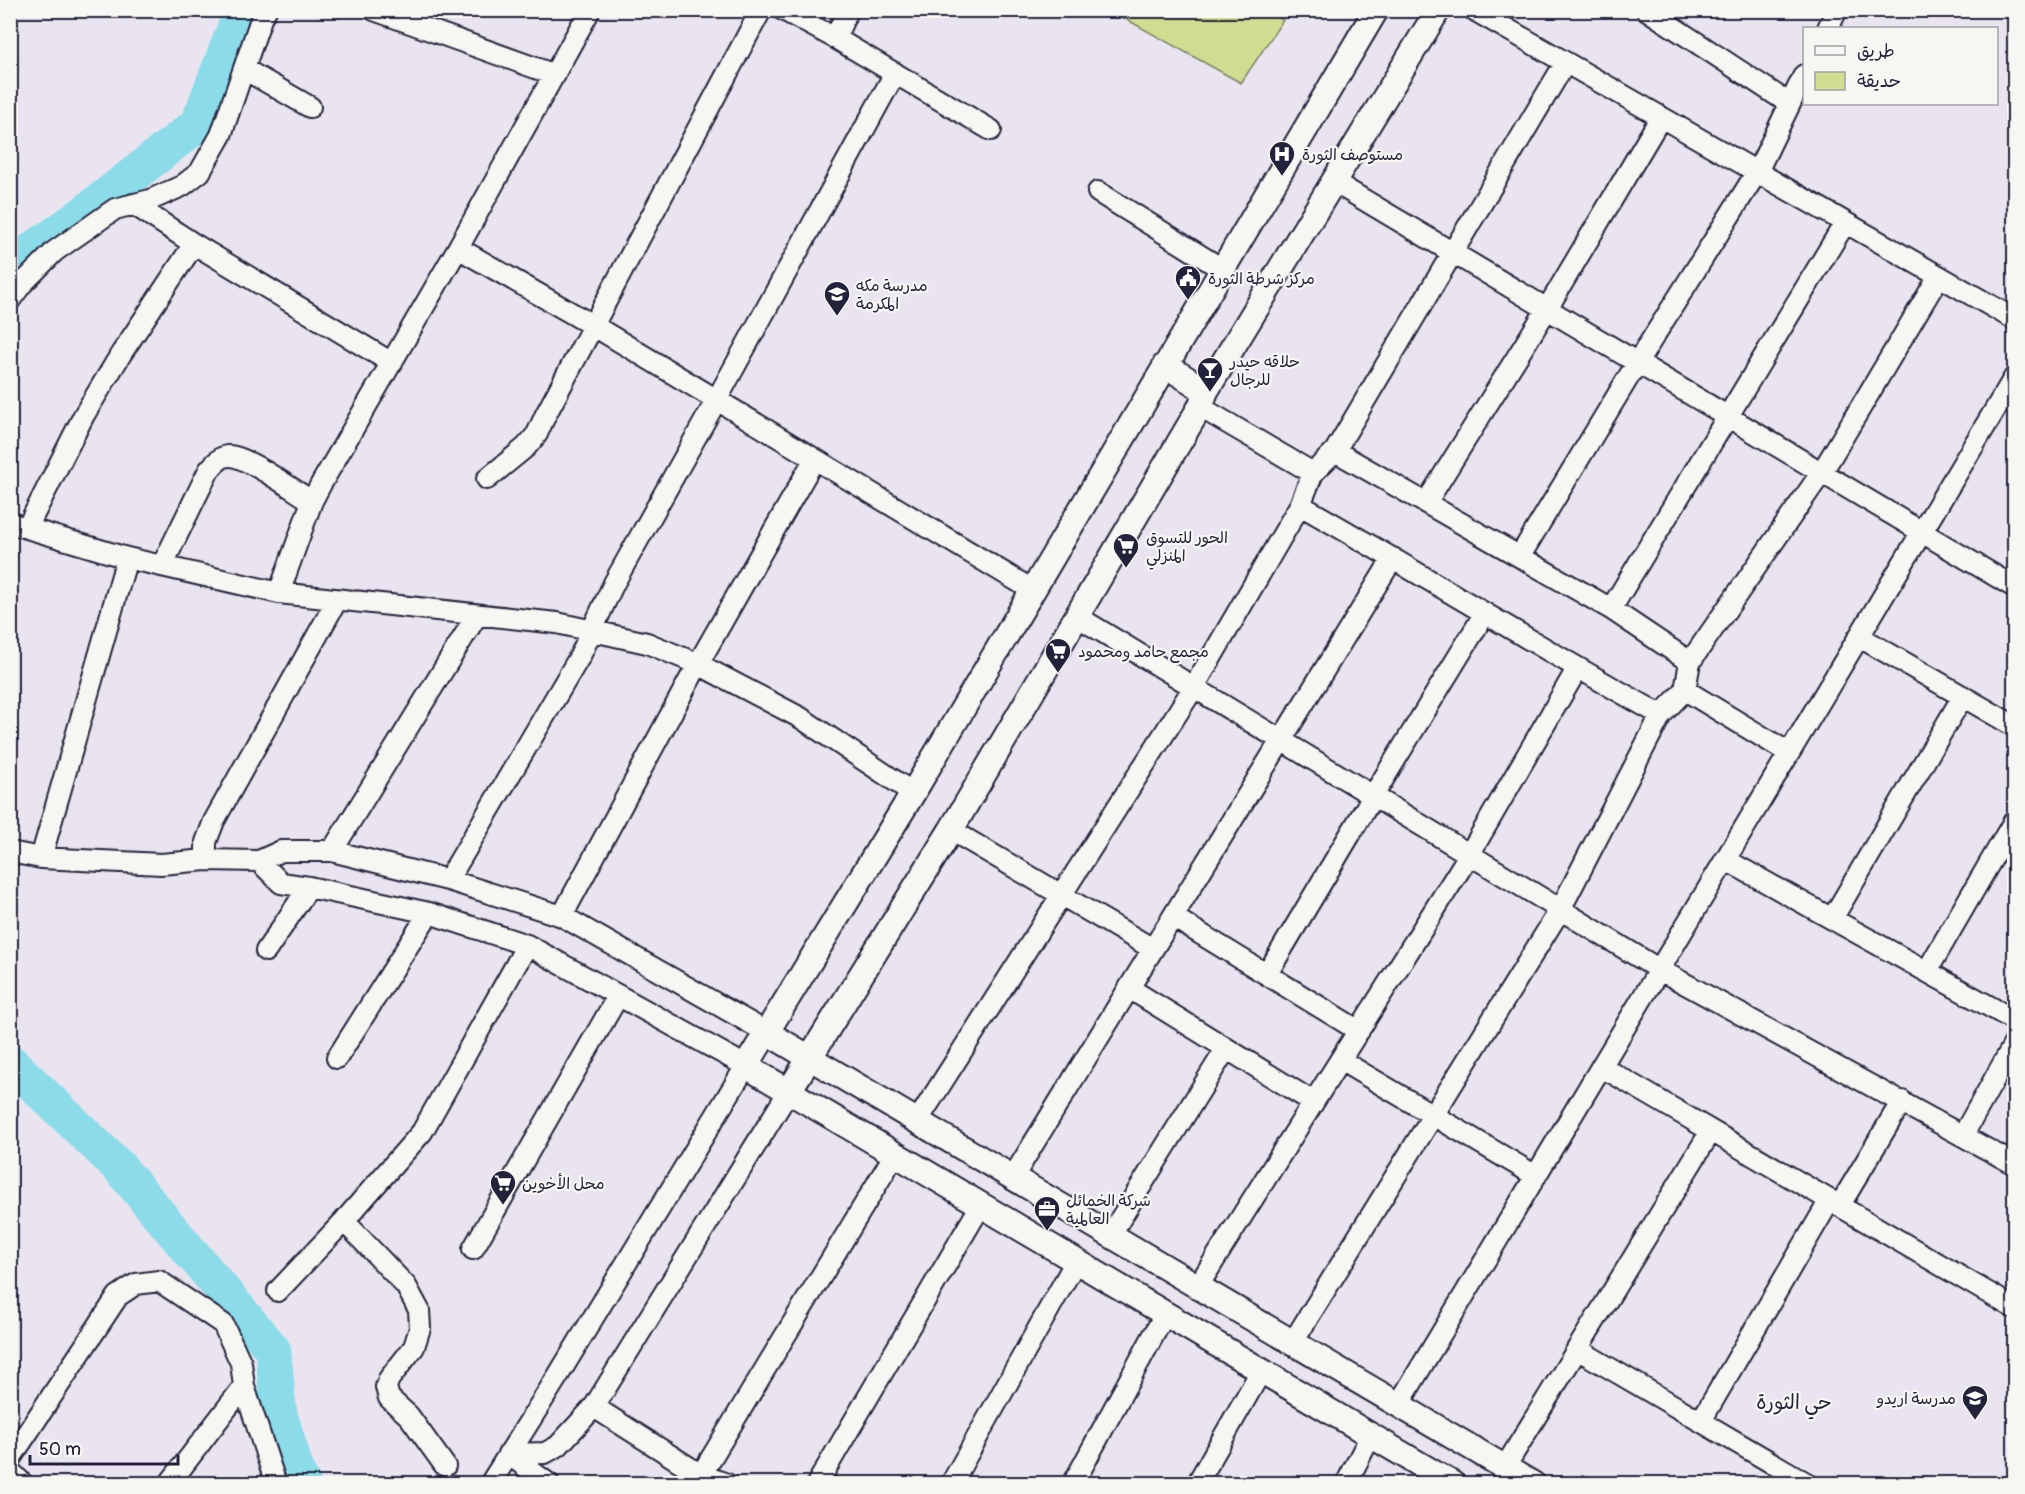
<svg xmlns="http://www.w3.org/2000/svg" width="2025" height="1494" font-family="Pangolin,'Playpen Sans Arabic',sans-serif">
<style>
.green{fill:#d0dd91;stroke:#798066;stroke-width:1.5}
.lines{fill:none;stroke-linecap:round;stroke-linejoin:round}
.river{stroke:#8bdbe8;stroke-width:36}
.minor-casing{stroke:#22223b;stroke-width:24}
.tertiary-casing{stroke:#22223b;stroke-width:28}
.minor{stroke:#f6f6f2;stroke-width:20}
.tertiary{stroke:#f6f6f2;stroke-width:24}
.labels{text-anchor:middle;stroke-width:4.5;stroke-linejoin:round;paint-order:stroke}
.poi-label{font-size:16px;fill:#22223b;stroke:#f6f6f2;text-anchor:start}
.quarter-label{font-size:20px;fill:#22223b;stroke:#f6f6f2}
</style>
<rect width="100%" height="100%" fill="#eae4f0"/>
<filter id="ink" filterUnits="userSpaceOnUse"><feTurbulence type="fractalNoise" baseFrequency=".0167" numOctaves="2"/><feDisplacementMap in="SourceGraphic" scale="12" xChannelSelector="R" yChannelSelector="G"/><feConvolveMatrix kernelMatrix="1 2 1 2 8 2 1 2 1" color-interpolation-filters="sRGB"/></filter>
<g filter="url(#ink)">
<path class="green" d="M1126,10L1266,11L1283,20L1241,83L1122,17Z"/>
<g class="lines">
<path class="river" d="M10,266L78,218L198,124L242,10
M10,1062L119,1167L273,1350L279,1413L297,1473L303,1484"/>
<g class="minor-casing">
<path id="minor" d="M374,10L555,75
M783,10L835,38L991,130
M1474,10L2014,319
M1647,10L1790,104
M1828,28L1837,10
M835,38L848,10
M244,69L310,107
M1334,182L2014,587
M1098,192L1222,269
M133,204L194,244L392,363
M458,248L594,326L1034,591
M10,300L21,285L55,251L115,209L150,200L182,186L200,172L221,135L262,16L266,10
M1200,407L1313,473
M1335,451L1611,609L1690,662
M487,479L526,447L537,434L545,416L761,10
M1426,503L1547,309L1661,117
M1300,505C1421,573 1539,648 1661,715
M10,523L127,558L279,593L557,623L647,643L698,664L801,718L913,793
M27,528L84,415L121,354L194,244
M1520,556L1637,363L1757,172L1804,75
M162,566L209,470C215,464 219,457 228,456C244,454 296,492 312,501
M279,593L312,501L321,484L458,248L590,10
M1611,609L1845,223
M1078,617L1660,970L2014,1164
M1860,637L2014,726
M1685,690L1789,753
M951,830L1153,949
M332,851L477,615
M10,852L41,858L161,864L206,860L259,861L281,851H332L448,880L562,916L766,1032
M41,858L127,558
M206,860V842L214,821L337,600
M1726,860L2014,1020
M259,861L281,883L309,887L429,913L527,945L746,1066L556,1379L490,1484
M448,880L580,656L614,583L716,401L895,73
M562,916L698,664L814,460
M1173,917L1359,1031
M1832,919L1963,696
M266,951L309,887
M1927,971L2014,821
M1267,974L1373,796L1485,613
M1129,988L1313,1102
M337,1058L429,913
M1340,1060L1536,1176
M1602,1067L2014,1308
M918,1120L1194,687L1300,505L1313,473L1335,451L1565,63
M1963,1135L2014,1044
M1013,1177L1393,558
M1840,1205L1902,1101
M344,1221L406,1286L419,1310L420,1328L414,1347L389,1379L386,1387L389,1398L409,1416L445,1466
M1111,1234L1226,1049
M473,1249L618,996
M1198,1286L1469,855L1577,669
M278,1291L344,1221L422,1132L527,945
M1293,1342L1560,910L1661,715L1685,690L1690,662L1822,472L1939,276
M1577,1349L1808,1484
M1399,1404L2014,378
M594,1407L701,1475L727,1484
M1701,1421L1830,1200
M508,1454L545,1453L558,1446L594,1407L789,1091
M508,1454L549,1484
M10,1459L118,1296L136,1284L159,1281L223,1324L241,1363L244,1386L276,1484
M1505,1467L1711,1131
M10,1471L23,1484
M701,1475L895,1154
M169,1484L244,1386
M817,1484L981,1205
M951,1484L1076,1261
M1073,1484L1165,1314
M1197,1484L1261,1371
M1346,1484L1371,1435"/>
</g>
<g class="tertiary-casing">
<path id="tertiary" d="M1376,10L913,793L746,1066L1453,1484
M1165,365L1206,391
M766,1032L1533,1484
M789,1091L951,830L1200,407L1206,391L1438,10"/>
</g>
<use href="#minor" class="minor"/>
<use href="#tertiary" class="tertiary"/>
</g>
</g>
<defs>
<g id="hospital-pin" transform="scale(1.35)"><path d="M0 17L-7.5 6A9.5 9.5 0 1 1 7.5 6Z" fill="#22223b" stroke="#f6f6f2"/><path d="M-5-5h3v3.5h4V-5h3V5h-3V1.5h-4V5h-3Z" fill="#fff"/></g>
<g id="civic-pin" transform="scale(1.35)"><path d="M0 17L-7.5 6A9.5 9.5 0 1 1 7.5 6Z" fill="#22223b" stroke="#f6f6f2"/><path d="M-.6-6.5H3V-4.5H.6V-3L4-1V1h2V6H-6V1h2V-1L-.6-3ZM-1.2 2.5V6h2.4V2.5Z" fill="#fff"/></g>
<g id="school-pin" transform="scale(1.35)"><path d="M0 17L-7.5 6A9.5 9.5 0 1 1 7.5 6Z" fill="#22223b" stroke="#f6f6f2"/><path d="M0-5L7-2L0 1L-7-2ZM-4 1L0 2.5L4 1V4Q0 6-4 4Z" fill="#fff"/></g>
<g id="bar-pin" transform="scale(1.35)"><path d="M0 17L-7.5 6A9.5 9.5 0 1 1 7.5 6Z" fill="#22223b" stroke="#f6f6f2"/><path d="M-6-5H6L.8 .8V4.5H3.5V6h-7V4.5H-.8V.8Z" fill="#fff"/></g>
<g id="supermarket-pin" transform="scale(1.35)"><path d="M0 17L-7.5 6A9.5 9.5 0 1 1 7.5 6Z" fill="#22223b" stroke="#f6f6f2"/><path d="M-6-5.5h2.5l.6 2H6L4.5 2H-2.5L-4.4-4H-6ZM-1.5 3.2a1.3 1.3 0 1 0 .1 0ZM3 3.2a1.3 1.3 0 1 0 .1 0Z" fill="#fff"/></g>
<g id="office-pin" transform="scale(1.35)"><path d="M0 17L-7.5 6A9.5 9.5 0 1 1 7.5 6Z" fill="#22223b" stroke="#f6f6f2"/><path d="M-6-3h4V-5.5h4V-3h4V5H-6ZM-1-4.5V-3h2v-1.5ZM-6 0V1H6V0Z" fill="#fff"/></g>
</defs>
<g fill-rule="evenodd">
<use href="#hospital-pin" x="1282" y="154"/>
<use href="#civic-pin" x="1188" y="278"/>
<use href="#school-pin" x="837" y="294"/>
<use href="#bar-pin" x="1210" y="370"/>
<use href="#supermarket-pin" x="1126" y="546"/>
<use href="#supermarket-pin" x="1058" y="651"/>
<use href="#supermarket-pin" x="503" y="1183"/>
<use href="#office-pin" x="1047" y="1209"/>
<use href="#school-pin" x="1975" y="1398"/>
</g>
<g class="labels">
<g class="poi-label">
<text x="1302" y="160">مستوصف الثورة</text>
<text x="1208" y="284">مركز شرطة الثورة</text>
<text x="856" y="291">مدرسة مكه<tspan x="856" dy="18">المكرمة</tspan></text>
<text x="1230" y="367">حلاقه حيدر<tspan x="1230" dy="18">للرجال</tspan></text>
<text x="1146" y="543">الحور للتسوق<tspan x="1146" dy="18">المنزلي</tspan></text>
<text x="1078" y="657">مجمع حامد ومحمود</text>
<text x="522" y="1189">محل الأخوين</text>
<text x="1066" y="1206">شركة الخمائل<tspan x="1066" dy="18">العالمية</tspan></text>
<text x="1956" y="1404" text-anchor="end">مدرسة اريدو</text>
</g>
<g class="quarter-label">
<text x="1794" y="1409">حي الثورة</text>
</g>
</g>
<rect width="2025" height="1494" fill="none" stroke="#f6f6f2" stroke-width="36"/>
<rect x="18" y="18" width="1989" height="1458" fill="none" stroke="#22223b" stroke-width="2" filter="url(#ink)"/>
<rect x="1803" y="27" width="195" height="78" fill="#f6f6f2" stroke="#a1a1a9" stroke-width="1.5"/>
<rect x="1815" y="46" width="30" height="9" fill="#f6f6f2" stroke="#a1a1a9" stroke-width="1.5"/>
<text x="1857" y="57" font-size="18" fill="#22223b">طريق</text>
<rect x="1815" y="72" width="30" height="18" fill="#d0dd91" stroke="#a1a1a9" stroke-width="1.5"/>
<text x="1857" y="87" font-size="18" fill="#22223b">حديقة</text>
<path d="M30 1455v9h148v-9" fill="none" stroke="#22223b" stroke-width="3"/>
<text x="39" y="1455" font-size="18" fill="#22223b" stroke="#f6f6f2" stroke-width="4.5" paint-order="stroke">50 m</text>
</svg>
